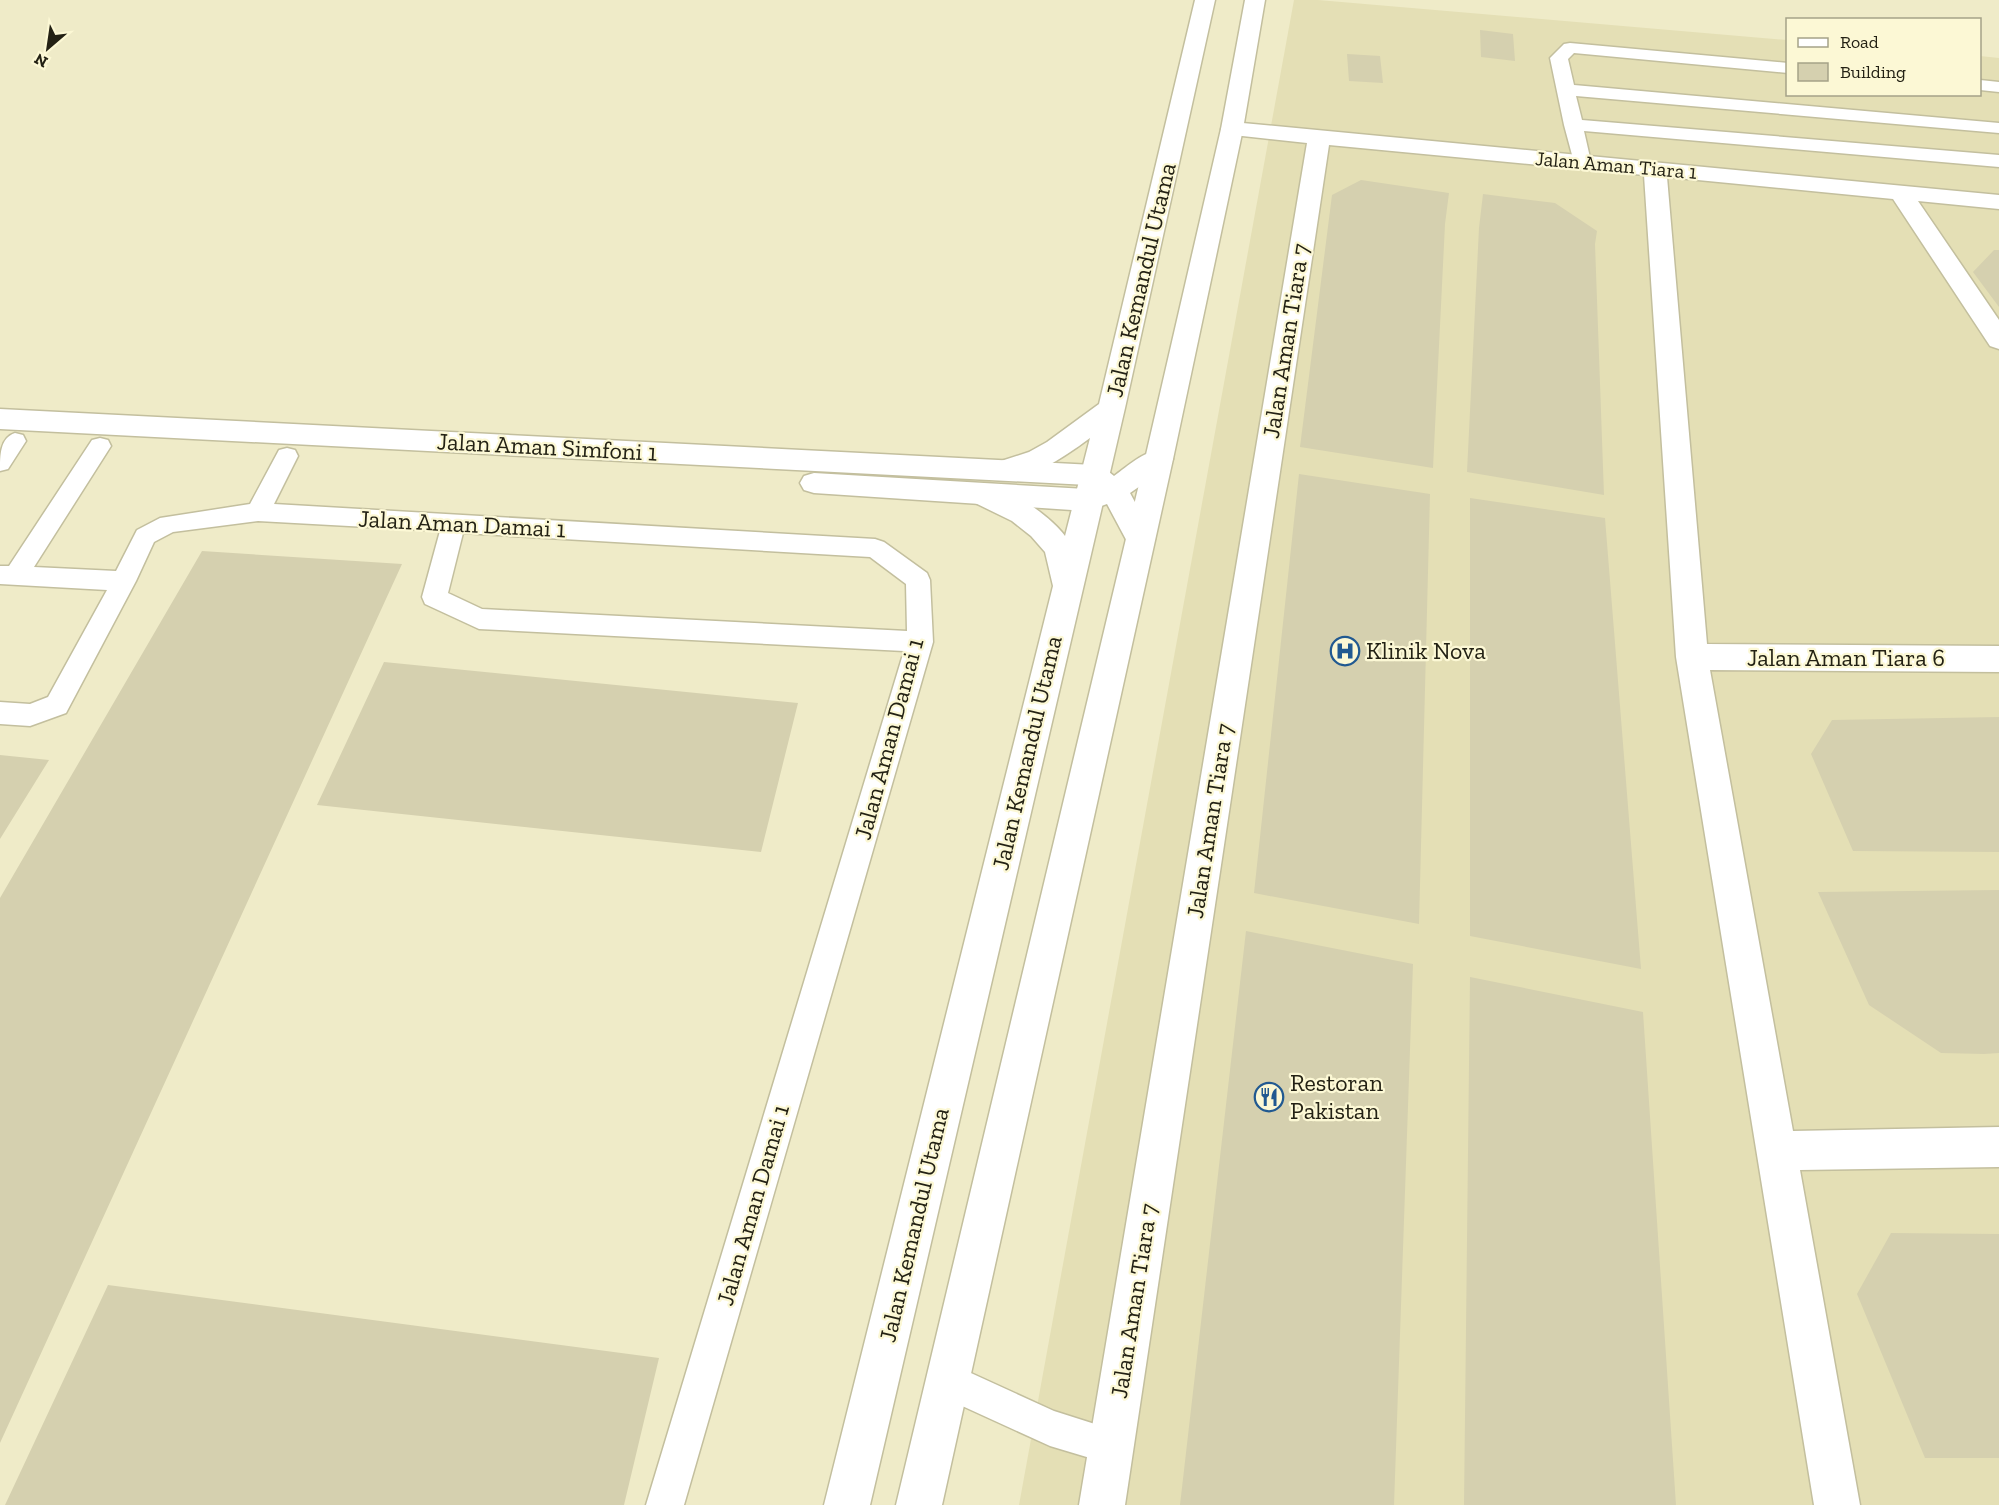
<svg xmlns="http://www.w3.org/2000/svg" width="1999" height="1505" font-family="'Zilla Slab',serif">
<style>
.built{fill:#e4dfb5}
.building{fill:#d5d0af}
.lines{fill:none;stroke-linecap:round;stroke-linejoin:round}
.lane-casing{stroke:#c3bf9e;stroke-width:3}
.street-casing{stroke:#c3bf9e;stroke-width:3}
.secondary-casing{stroke:#c3bf9e;stroke-width:3}
.lane{fill:#fff;fill-rule:evenodd}
.street{fill:#fff;fill-rule:evenodd}
.secondary{fill:#fff;fill-rule:evenodd}
.labels{text-anchor:middle;stroke-width:4.5;stroke-linejoin:round;paint-order:stroke}
.far-street-label{font-size:20px;fill:#232114;stroke:#fcf8d5}
.street-label{font-size:24px;fill:#232114;stroke:#fcf8d5}
.poi-label{font-size:24px;fill:#232114;stroke:#fcf8d5;text-anchor:start}
</style>
<rect width="100%" height="100%" fill="#efebc8"/>
<path class="built" d="M1294,0H1318L1787,40L1788,94H1980V56L1999,58V1505H1019Z"/>
<path class="building" d="M1480,30L1513,34L1515,61L1481,57Z
M1347,54L1380,56L1383,83L1349,81Z
M1361,180L1449,193L1445,224L1433,468L1300,447L1332,195Z
M1483,194L1555,203L1597,231L1595,244L1604,495L1467,472L1479,228Z
M1994,250H1999V307L1973,272Z
M1299,474L1430,494L1419,924L1254,893Z
M1470,498L1605,518L1641,969L1470,936Z
M202,551L402,564L0,1443V898Z
M384,662L798,703L761,852L317,805Z
M1999,717V852L1853,851L1811,754L1832,720Z
M0,755L49,760L0,839Z
M1999,890V1053L1984,1054L1941,1053L1869,1005L1818,892Z
M1246,931L1413,964L1394,1505H1180Z
M1470,977L1643,1012L1676,1505H1464Z
M1891,1233L1999,1234V1458H1925L1857,1294Z
M108,1285L659,1358L624,1505H5Z"/>
<g class="lines">
<g class="lane-casing">
<path id="lane" d="M1570,43L1788,63V73L1574,53L1568,59L1574,85L1999,123V133L1576,96L1582,120L1999,155V167L1584,131L1591,162L1589,166H1575L1564,125L1550,58L1564,44Z
M1980,80L1999,82V92L1980,90Z
M15,433L23,435L26,441L8,469L0,471C0,455 0,438 15,433Z
M100,438L108,440L111,446L34,567L116,571L137,530L160,518L250,504L279,450L287,448L295,450L298,456L274,504L875,539L884,542L927,573L930,580L933,642L684,1505H646L904,651L479,629L425,604L422,597L440,531L258,521L173,532L154,542L136,581L66,713L30,726L0,724V702L30,704L48,697L107,590L0,584V566H9L92,440ZM463,533L870,557L906,584L907,631L482,609L448,593Z
M949,1363L1054,1411L1123,1433L1128,1446L1123,1459L1110,1464L1050,1446L936,1394L931,1381L936,1368Z"/>
</g>
<g class="street-casing">
<path id="street" d="M1232,122L1999,195V209L1918,201L1999,320V349L1990,346L1893,199L1667,177L1707,644L1999,646V672L1710,670L1793,1131L1999,1127V1167L1800,1170L1860,1505H1814L1676,657L1644,175L1329,145L1125,1505H1079L1307,143L1224,134L1221,129L1224,124Z
M0,409L1094,465L1104,468L1114,476C1131,464 1148,446 1169,452L1173,459L1169,466L1130,493L1155,539L1150,547L1140,550L1130,547L1107,504L1087,511L814,493L804,490L800,483L804,476L814,473L1086,489L1091,487L1088,485L0,429Z"/>
</g>
<g class="secondary-casing">
<path id="secondary" d="M1195,0H1215L1125,408L870,1505H824L1053,586L1045,552L1031,536L1012,521L967,499L963,492L967,485C995,476 1049,514 1065,536L1090,438C1067,455 1024,486 995,477L991,470L995,463L1029,452L1047,442L1099,404Z
M1245,0H1265L1243,129L1173,459L942,1505H896L1145,459L1221,129Z"/>
</g>
<use href="#lane" class="lane"/>
<use href="#street" class="street"/>
<use href="#secondary" class="secondary"/>
</g>
<defs>
<g id="hospital-ring" transform="scale(1.5)"><circle r="9.5" fill="#fcf8d5" stroke="#215991" stroke-width="1.5"/><path d="M-5-5h3v3.5h4V-5h3V5h-3V1.5h-4V5h-3Z" fill="#215991"/></g>
<g id="restaurant-ring" transform="scale(1.5)"><circle r="9.5" fill="#fcf8d5" stroke="#215991" stroke-width="1.5"/><path d="M-5-6h1v4h1v-4h1v4h1v-4h1v5L-1.5 .5V6h-2V.5L-5-1ZM5-6V6H3V1.5H1.5Q1.5-4 5-6Z" fill="#215991"/></g>
</defs>
<g fill-rule="evenodd">
<use href="#hospital-ring" x="1345" y="651"/>
<use href="#restaurant-ring" x="1269" y="1097"/>
</g>
<g class="labels">
<g class="far-street-label">
<text transform="translate(1616 165) rotate(5)" y="7">Jalan Aman Tiara 1</text>
</g>
<g class="street-label">
<text transform="translate(1141 280) rotate(-77)" y="8">Jalan Kemandul Utama</text>
<text transform="translate(1286 341) rotate(-81)" y="8">Jalan Aman Tiara 7</text>
<text transform="translate(547 447) rotate(3)" y="8">Jalan Aman Simfoni 1</text>
<text transform="translate(462 524) rotate(3)" y="8">Jalan Aman Damai 1</text>
<text x="1846" y="666">Jalan Aman Tiara 6</text>
<text transform="translate(889 739) rotate(-75)" y="8">Jalan Aman Damai 1</text>
<text transform="translate(1027 753) rotate(-77)" y="8">Jalan Kemandul Utama</text>
<text transform="translate(1210 821) rotate(-81)" y="8">Jalan Aman Tiara 7</text>
<text transform="translate(753 1205) rotate(-74)" y="8">Jalan Aman Damai 1</text>
<text transform="translate(914 1225) rotate(-77)" y="8">Jalan Kemandul Utama</text>
<text transform="translate(1134 1301) rotate(-81)" y="8">Jalan Aman Tiara 7</text>
</g>
<g class="poi-label">
<text x="1366" y="659">Klinik Nova</text>
<text x="1290" y="1091">Restoran<tspan x="1290" dy="28">Pakistan</tspan></text>
</g>
</g>
<rect x="1786" y="18" width="195" height="78" fill="#fcf8d5" stroke="#a5a288" stroke-width="1.5"/>
<rect x="1798" y="38" width="30" height="9" fill="#ffffff" stroke="#a5a288" stroke-width="1.5"/>
<text x="1840" y="48" font-size="18" fill="#232114">Road</text>
<rect x="1798" y="63" width="30" height="18" fill="#d5d0af" stroke="#a5a288" stroke-width="1.5"/>
<text x="1840" y="78" font-size="18" fill="#232114">Building</text>
<g transform="translate(48 48) rotate(209)" stroke="#fcf8d5" stroke-width="4.5" paint-order="stroke">
<path d="M0-4.5L10 22L0 15L-10 22Z" fill="#232114"/>
<text y="-9" font-size="16" font-weight="bold" text-anchor="middle" fill="#232114">N</text>
</g>
</svg>
